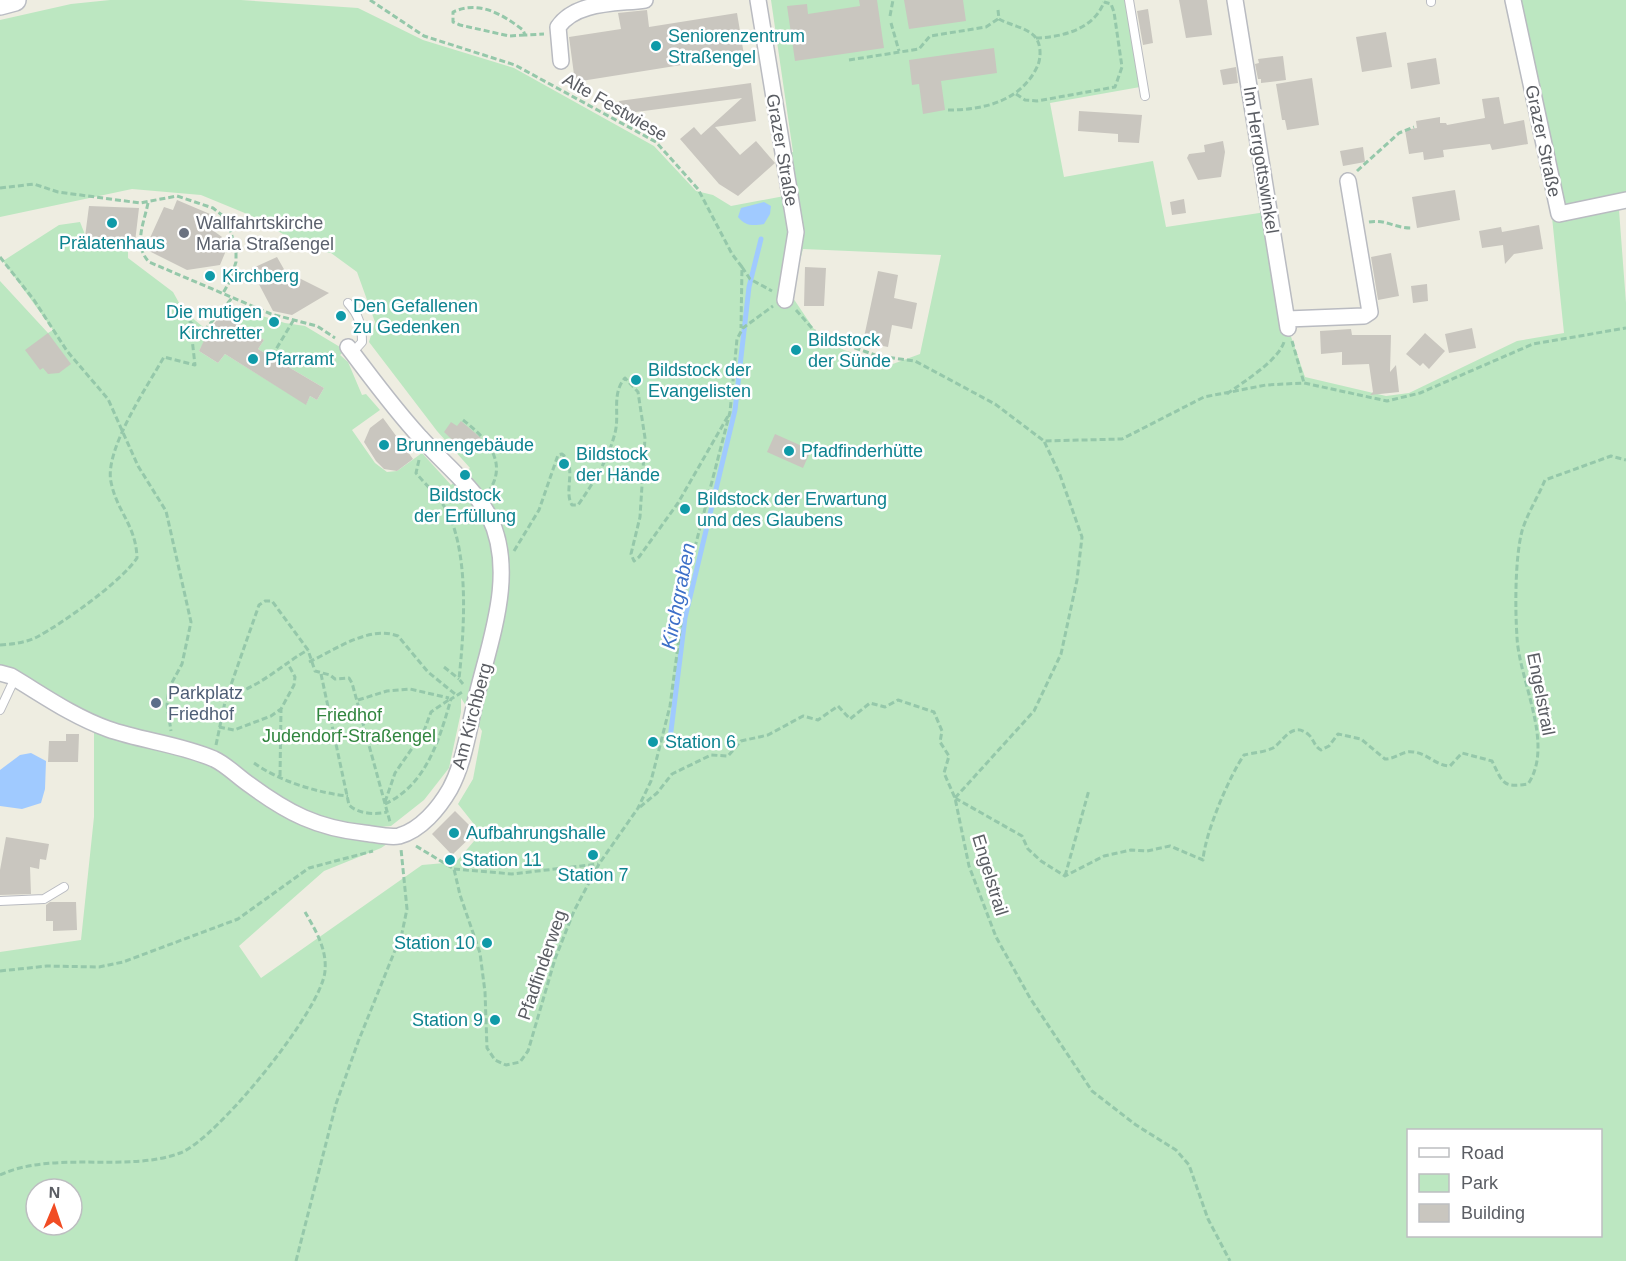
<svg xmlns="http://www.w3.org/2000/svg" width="1626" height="1261" font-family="Arial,sans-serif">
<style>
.green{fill:#bce7c1;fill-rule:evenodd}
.water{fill:#a0caff}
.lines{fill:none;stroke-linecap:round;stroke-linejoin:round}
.stream{stroke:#a0caff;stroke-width:5}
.building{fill:#c9c6bf}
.service-casing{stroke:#b9bbc1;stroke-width:10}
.minor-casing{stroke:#b9bbc1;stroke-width:18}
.secondary-casing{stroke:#babdc4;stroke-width:24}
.path{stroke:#95c8aa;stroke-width:3;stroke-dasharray:6 3;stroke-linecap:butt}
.service{stroke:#fff;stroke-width:8}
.minor{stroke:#fff;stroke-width:15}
.secondary{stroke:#fff;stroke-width:21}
.culture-dot{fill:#0f9aa8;stroke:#fff;stroke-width:2}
.worship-dot{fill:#6b7280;stroke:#fff;stroke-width:2}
.service-dot{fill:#5c6f8a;stroke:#fff;stroke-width:2}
.labels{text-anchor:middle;stroke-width:5;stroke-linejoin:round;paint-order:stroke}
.culture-label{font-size:18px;fill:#0d838f;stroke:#fff;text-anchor:start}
.street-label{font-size:18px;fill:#5a5d63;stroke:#fff}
.worship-label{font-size:18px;fill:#5b616d;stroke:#fff;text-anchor:start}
.service-label{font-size:18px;fill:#4e5e75;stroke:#fff;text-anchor:start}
.park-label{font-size:18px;fill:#30853e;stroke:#fff}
.water-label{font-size:20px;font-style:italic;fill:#3d70c8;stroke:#fff}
</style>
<rect width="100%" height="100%" fill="#eeede1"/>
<path class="green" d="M110,0H241L358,8L423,40L514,68L654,146L696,191L713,195L731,206L795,194L787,153L793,152L771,0H1127L1140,87L1050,103L1064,177L1153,161L1166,227L1266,212L1288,328L1305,377L1386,396L1409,393L1517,341L1564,333L1544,140L1517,0H1626V208L1619,210L1626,303V1261H0V952L81,940L94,817V729L0,672V281L48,333L53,330L3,261L59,225L80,222L86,237L128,241V258L173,292L183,310L209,332L199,351L218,363L225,354L306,404L310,396L317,400L324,388L258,349L264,340L223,313L233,307L285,323L305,326L345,350L340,355L348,362L362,395L366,394L380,410L352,430L375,463L387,472L397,471L422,453L451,485L470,468L437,431L369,342L375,322L357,272L331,253L307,248L252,216L201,195L132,189L0,217V20L71,4ZM803,249L941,255L920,354L890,365L844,350L818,335L791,295ZM461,698L482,731L473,779L458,804L481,833L456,862L422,865L261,978L239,946L324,871L381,848L399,836L346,830L391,826L424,800L449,768L461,712ZM1408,1130H1600V1236H1408ZM36,1189H72V1225H36Z"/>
<path class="water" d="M764,202L771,206L770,214L764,224C753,226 745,226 738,217L741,208Z
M31,753L46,761L45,789L41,803L22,809L0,806V770L20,755Z"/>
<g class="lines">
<path class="stream" d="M669,747L685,618L735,410L749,287L761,239"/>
</g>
<path class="building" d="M859,0H877L884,48L795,61L787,6L807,4L808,14L860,6Z
M904,0H963L966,21L909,29Z
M1179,0H1207L1212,35L1186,38Z
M1148,9L1153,43L1143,45L1137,11Z
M647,10L649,27L737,13L744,55L575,82L569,37L621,29L618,13Z
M1386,32L1392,67L1362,72L1356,37Z
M994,48L997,73L941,81L945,110L923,114L919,84L912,85L909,60Z
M1283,56L1286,80L1261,83V79H1258L1255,64L1259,63L1258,59Z
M1436,58L1440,84L1411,89L1407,63Z
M1236,67L1238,83L1223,85L1220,70Z
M1312,78L1319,125L1287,130L1285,120H1282L1276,84Z
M751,83L756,121L715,127L740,155L756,141L775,163L738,196L719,184L680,139L694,127L701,135L742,98L621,114L619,101Z
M1499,97L1504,124L1524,120L1528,144L1492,150L1490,144L1443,150L1444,157L1424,160L1423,152L1409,154L1405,130L1417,128L1416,121L1440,117V123H1446L1447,125L1485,118L1482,99Z
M1079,111L1142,115L1139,143L1118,142V134L1078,131Z
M1223,141L1225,152L1221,177L1198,180L1187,158L1189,154L1205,152L1204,145Z
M1363,147L1365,162L1343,166L1340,151Z
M1455,190L1460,220L1417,228L1412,197Z
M1184,199L1186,213L1172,215L1170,202Z
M177,200L217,217L211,229L222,237L225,253L220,265L187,270L145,249L164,207L173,210Z
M89,206L139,208L135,242L85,237Z
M1539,225L1543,249L1514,254L1505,264L1503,245L1482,248L1479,231L1501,227L1502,232Z
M1391,253L1399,296L1378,300L1371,257Z
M277,257L285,271L329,293L292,315L273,311L251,269Z
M805,267L826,268L824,306H804Z
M878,271L898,275L894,298L917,303L912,329L892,325L888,347L863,342Z
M1427,284L1428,301L1413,303L1411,286Z
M222,313L264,340L258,349L324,388L317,400L310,396L306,405L225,354L218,363L199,351L208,332Z
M1472,328L1476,348L1449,353L1445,334Z
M1351,329L1352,335H1391L1390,372L1396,365L1399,392L1370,395L1373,392L1369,364L1342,365V352L1321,354L1320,331Z
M48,333L71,364L59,373L48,374L43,368L40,370L25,350Z
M1425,333L1445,351L1429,369L1423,363L1420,366L1406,354Z
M383,418L413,459L397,471L384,469L376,461L364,442L370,428Z
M461,421L481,438L469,456L444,432L451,422L457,426Z
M775,434L811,450L803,468L767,452Z
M66,734H79L78,762H48L49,741H66Z
M455,811L476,832L452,855L432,834Z
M6,837L49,844L46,860L40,859L39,869L30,867L31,894L0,895V870Z
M50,902H76L77,930L53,931V921H46V905Z"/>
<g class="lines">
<g class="service-casing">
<path id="service" d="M1129,0L1145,96
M1431,0V2
M348,303C359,315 362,326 362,342L352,353
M0,710L15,678
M0,901L44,899L64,887"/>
</g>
<g class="minor-casing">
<path id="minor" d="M758,0L796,232L785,300
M1235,0L1288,328
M1513,0L1559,214L1626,200
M561,61L558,27C576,1 616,4 645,0
M1287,319L1364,316L1370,312L1348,181
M0,673L11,676C43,695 72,716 108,729C142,741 179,744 214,759C227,765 238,777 250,785C288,813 317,828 364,833C374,834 389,838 399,836C421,830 439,808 450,789C464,763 468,732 475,703C488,645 518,574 489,516C473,486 442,462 420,437C394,409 371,377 348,347"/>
</g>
<g class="secondary-casing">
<path id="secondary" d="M0,4L15,0"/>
</g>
<path class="path" d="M370,0L424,36L515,65L656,142L698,189L732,254L742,267L741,328
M890,16L893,0
M891,23L899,51
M525,35L509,36L460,25L453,22V12C479,0 502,14 523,30L525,35L544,34
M1036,38C1063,37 1094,29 1104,2
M849,60L919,49L930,36L986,27L998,19
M1016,94L1025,100L1037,101L1115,87L1122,67L1114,12L1111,4L1104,2
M948,110C984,110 1022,101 1038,65C1041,57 1041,45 1036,38C1029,28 1009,25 999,19L998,10
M1357,171L1399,133L1414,127
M0,188L34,184L58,192L140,203L177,196L213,208L223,216L229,225L236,251V262L230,281L223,293
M148,203C144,223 133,245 149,262L271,314L317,326L335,338
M1369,222C1385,219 1395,228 1411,228
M0,257L34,300L67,351L108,399L138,466L166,511L191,622L182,664L169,688L167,705L171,731
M742,267L750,279L772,291
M796,310L818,335L878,356L915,361L995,404L1044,441L1122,439L1204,397L1266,385L1304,383L1387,401L1420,393L1533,344L1626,328
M190,322L203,332L232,298
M1292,341L1304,383
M272,356L293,321
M1227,394C1243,382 1278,361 1284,342
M463,420C485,437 509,461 489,491
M419,460L416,473C427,486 444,502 450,517C469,562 464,632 459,679L463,684
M514,551L539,510L558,455L562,454C578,466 563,491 572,505H578C594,482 608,460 615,433C620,414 611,394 625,378L638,392L645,438L640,517L631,554L634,561L639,557L678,503L728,416
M0,645C13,644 25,643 37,637C63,623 121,582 137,558C136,525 117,512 111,482C104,450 148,385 164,357L195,365L190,321
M309,662C335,650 369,625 398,636L428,672L455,694
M444,667L459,679
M321,674L349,805C358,814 376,815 387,812
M229,693C250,695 288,660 308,650
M358,700L387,691L410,689L449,698
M219,727L234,730L271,716L281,709
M216,745L225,702L259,605L265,601H272L308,650L315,671L330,675L335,679L349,678L352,683L390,822
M254,763C279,781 318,793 348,796
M280,776L281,709L294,685L295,677L287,662
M955,798L1022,836L1028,849L1041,861L1065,876L1104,856L1131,850L1147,851L1170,846L1203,860C1205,833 1229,777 1244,755C1252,753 1265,752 1273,748C1283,742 1292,720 1309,735C1314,740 1314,746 1321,750L1329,746L1338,734L1361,739L1385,759C1396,759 1403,750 1413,752C1427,753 1436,766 1450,766L1462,753L1492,761C1503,783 1502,788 1528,784C1555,744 1519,681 1517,637C1515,608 1515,558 1522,531C1527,514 1538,497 1545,480L1611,456L1626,460
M955,798L1034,711L1061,654L1077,580L1082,537L1060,475L1044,441
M385,802L395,773L424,731L431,712L450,699
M385,804C427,784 439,740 451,699L464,691
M640,807L657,793L672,774L711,755L728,756L741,741L768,735L803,716L818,720L838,706L850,719L870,703L885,707L898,700L934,712L942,731L940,742L949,756L944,773L955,798L969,866L996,937L1030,998L1092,1091L1136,1125L1176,1150L1189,1165L1208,1219L1230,1261
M416,846L454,869L460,895L480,953L485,992L487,1048L495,1060L506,1065L520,1062L528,1051L555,959L574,911L599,864L638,808L651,781L670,706L687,578L730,412L737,339L743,328L773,306
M454,869L512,874L598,864
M1065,876L1089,790
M0,971L47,966L99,967L123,962L238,919L309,868L373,851
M0,1175C54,1150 127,1173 180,1153C216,1140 322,1010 325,971C327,949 316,931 305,912
M296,1261L336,1104L358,1042L402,933L407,909L401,849"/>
<use href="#service" class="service"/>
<use href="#minor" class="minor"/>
<use href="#secondary" class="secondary"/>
</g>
<g class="culture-dot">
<circle cx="656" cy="46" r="6"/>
<circle cx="112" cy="223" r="6"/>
<circle cx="210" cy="276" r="6"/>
<circle cx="341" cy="316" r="6"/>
<circle cx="274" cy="322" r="6"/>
<circle cx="796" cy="350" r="6"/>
<circle cx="253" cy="359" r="6"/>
<circle cx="636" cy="380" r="6"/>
<circle cx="384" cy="445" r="6"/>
<circle cx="789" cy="451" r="6"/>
<circle cx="564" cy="464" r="6"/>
<circle cx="465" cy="475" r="6"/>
<circle cx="685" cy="509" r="6"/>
<circle cx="653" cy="742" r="6"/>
<circle cx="454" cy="833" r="6"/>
<circle cx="593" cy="855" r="6"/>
<circle cx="450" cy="860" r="6"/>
<circle cx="487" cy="943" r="6"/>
<circle cx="495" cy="1020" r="6"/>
</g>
<circle class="worship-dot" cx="184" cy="233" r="6"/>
<circle class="service-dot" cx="156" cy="703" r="6"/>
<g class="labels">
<g class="culture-label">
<text x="668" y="42">Seniorenzentrum<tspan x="668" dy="21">Straßengel</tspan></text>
<text x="112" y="249" text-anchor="middle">Prälatenhaus</text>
<text x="222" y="282">Kirchberg</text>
<text x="353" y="312">Den Gefallenen<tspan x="353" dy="21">zu Gedenken</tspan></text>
<text x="262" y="318" text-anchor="end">Die mutigen<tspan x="262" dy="21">Kirchretter</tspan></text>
<text x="808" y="346">Bildstock<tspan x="808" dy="21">der Sünde</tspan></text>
<text x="265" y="365">Pfarramt</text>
<text x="648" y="376">Bildstock der<tspan x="648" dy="21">Evangelisten</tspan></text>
<text x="396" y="451">Brunnengebäude</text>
<text x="801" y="457">Pfadfinderhütte</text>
<text x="576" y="460">Bildstock<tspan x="576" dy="21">der Hände</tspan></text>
<text x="465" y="501" text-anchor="middle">Bildstock<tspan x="465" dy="21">der Erfüllung</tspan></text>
<text x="697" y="505">Bildstock der Erwartung<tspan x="697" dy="21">und des Glaubens</tspan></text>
<text x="665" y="748">Station 6</text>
<text x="466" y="839">Aufbahrungshalle</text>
<text x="462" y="866">Station 11</text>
<text x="593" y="881" text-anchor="middle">Station 7</text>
<text x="475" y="949" text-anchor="end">Station 10</text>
<text x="483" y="1026" text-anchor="end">Station 9</text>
</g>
<g class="street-label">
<text transform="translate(615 107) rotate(30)" y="6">Alte Festwiese</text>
<text transform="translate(1543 141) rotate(78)" y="6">Grazer Straße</text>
<text transform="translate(782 150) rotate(80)" y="6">Grazer Straße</text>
<text transform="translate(1261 160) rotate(81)" y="6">Im Herrgottswinkel</text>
<text transform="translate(1541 694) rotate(79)" y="6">Engelstrail</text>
<text transform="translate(472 716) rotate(-75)" y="6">Am Kirchberg</text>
<text transform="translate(990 875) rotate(73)" y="6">Engelstrail</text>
<text transform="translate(542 965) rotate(-71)" y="6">Pfadfinderweg</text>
</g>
<g class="worship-label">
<text x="196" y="229">Wallfahrtskirche<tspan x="196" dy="21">Maria Straßengel</tspan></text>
</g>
<g class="service-label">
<text x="168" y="699">Parkplatz<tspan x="168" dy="21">Friedhof</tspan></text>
</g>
<g class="park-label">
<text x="349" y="721">Friedhof<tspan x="349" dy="21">Judendorf-Straßengel</tspan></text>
</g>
<g class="water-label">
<text transform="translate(678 596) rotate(-79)" y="7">Kirchgraben</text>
</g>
</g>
<rect x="1407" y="1129" width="195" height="108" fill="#ffffff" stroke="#bdbec1" stroke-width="1.5"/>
<rect x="1419" y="1148" width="30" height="9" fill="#ffffff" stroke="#bdbec1" stroke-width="1.5"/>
<text x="1461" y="1159" font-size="18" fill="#5a5d63">Road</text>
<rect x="1419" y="1174" width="30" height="18" fill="#bce7c1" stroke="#bdbec1" stroke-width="1.5"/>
<text x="1461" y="1189" font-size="18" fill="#5a5d63">Park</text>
<rect x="1419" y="1204" width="30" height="18" fill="#c9c6bf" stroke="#bdbec1" stroke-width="1.5"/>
<text x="1461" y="1219" font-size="18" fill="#5a5d63">Building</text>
<g transform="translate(54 1207) rotate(2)"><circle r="28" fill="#ffffff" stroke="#bdbec1" stroke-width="1.5"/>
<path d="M0-4.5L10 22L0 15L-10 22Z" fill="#f14c24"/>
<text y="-9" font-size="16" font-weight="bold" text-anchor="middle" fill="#5a5d63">N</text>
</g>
</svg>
